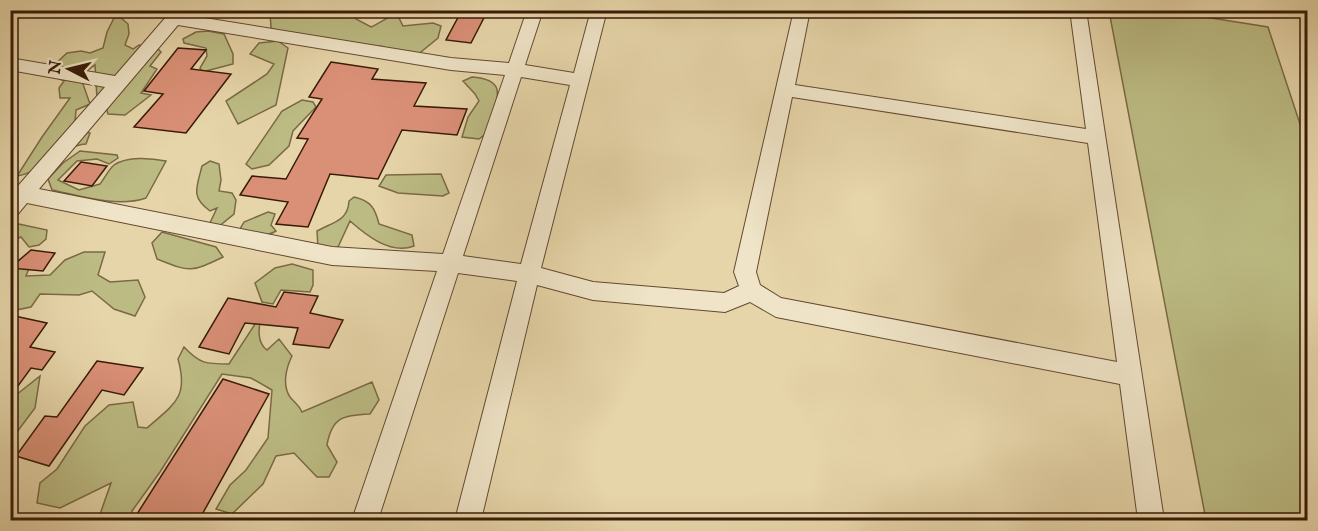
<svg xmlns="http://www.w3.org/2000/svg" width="1318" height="531" font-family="'IM FELL English',serif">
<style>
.green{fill:#bcbb83;stroke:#7a6a45;stroke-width:1.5}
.building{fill:#da9077;stroke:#391a07;stroke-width:1.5}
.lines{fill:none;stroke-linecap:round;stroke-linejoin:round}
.minor-casing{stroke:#644930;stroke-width:2}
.minor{fill:#efe4c7;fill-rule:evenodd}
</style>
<rect width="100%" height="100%" fill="#e6d5a9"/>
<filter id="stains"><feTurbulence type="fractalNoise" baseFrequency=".00333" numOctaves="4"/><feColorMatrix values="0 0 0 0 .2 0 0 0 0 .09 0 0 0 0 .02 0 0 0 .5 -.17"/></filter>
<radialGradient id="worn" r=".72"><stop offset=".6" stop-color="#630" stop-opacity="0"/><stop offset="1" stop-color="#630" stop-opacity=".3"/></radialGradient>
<path class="green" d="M270,11H356L354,14L356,19L371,27C380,23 387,17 397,14L403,26L433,23L441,26L438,38L416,56L380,46L369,49L324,48L295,44L283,34L271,28Z
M1109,11H1167L1268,27L1307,145V520H1206Z
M114,18H121L128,24L129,34L125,45L133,49L139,45L157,48L161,52L150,66L157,69L141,93L151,95L125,115L108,114L106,107L97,99L95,65L84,73L83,84L90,104L76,110L75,122L83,131L90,133L86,144C60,146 43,172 17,176L42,137L70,98H60L59,88L64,81L54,76L53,66L67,53L81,51L90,53L103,48L107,32Z
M208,31L224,34L233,54V64L202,72L200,68L207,56L206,48L184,43L183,39L196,32Z
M278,41L288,48L276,105L238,124L226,101L267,74L274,64L250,54L259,43Z
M472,77C515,80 491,106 488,132L479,139L462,137L468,117L479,101L475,94L463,81Z
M302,100L313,102L316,107L293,131L289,146L269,165L252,169L246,164L282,111Z
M80,151L117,155L118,158L109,164L97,159L77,161L58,180L79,190L100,184C104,179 109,169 114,165C127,156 151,158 166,161L146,198C117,208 81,196 52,190L48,179L63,163Z
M210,161L219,164L221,180L219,191L232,193L236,200L234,214L218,227H208L217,208L210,211C190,197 197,187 202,166Z
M441,174L449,193L443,196L398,193L379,186L386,175Z
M354,197C371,201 375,208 379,224L412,235L414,246C390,255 366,235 350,221L338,247L328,249L318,248L317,231C333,222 348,221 349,201Z
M268,212L275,214L271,225L276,231C265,238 251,234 240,229L244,222Z
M14,223L47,230L46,239L39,245L29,247L21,237L11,241V224Z
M162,232L216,247L223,257C190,273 190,272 157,259L152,243Z
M84,252H105L98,275L110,282L138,280L145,297L135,316L114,309L92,291L79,295L40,294L31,307L11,311L10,268L31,263L26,276L50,275L65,260Z
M292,264L313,270V285L310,292L281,290L273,304L262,302L255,283L275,268Z
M261,315C259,327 256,342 267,350L279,339L292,356C286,368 282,385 290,397C295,403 299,405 302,412L372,382L379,400L370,414C343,415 332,417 327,445L337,462L329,477H317L294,453L276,456L263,484L232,514L216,509L230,485L246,470L268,438L272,390L251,378L222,374L160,472L132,511L135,520H98L111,483L60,508L37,503L40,483L57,469L85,426L109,405L133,402L138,427L147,428C174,404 189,398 178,359L184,347C200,364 206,364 229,364Z
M40,376L35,408L11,440V399Z"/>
<path class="building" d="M462,10H488L471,43L446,40Z
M178,48L206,50L191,69L231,74L186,133L134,127L163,94L144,91Z
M331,62L378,69L372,79L426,83L414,106L467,109L457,135L402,130L378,179L330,174L308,227L276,224L288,202L240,195L252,176L286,179L308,139L297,138L322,99L309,97Z
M81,162L107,166L92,186L64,181Z
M31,250L55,253L43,271L10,268Z
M284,292L318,296L310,313L343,320L329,348L293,344L298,328L245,323L229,354L199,347L228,298L276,307Z
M10,315L47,323L30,347L55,352L42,370L31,368L10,397Z
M97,361L143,368L124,395L102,390L49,466L16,456L45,416L57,417Z
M223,379L269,394L199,520H164L137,514Z"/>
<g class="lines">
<g class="minor-casing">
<path id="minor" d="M172,10H190L186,15L451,58L509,63L527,10H543L525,65L574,73L591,10H607L541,268L593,282L724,293L739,286L734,272L794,10H810L795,85L1086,129L1070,10H1086L1164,520H1138L1120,384L776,317L750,302L725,312L593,300L537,285L481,520H455L517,281L458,273L378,520H352L437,271L332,265L27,203L17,215L10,217V195L105,87L10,70V58L115,76ZM178,25L451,70L505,75L443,254L332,247L39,189ZM521,77L570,85L521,264L463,256ZM792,97L1088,143L1117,362L781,298L760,285L756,272Z"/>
</g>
<use href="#minor" class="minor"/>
</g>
<rect width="1318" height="531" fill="none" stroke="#e6d5a9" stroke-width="36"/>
<rect x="12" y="12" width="1294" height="507" fill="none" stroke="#391a07" stroke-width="3"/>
<rect x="18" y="18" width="1282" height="495" fill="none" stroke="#391a07" stroke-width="1.5"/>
<g transform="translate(69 69) rotate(277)" stroke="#efe4c7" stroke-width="4.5" paint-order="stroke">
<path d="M0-4.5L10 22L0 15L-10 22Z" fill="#391a07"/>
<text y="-9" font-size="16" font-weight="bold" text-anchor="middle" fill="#391a07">N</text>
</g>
<rect width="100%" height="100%" filter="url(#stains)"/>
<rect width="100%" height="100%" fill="url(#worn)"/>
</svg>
